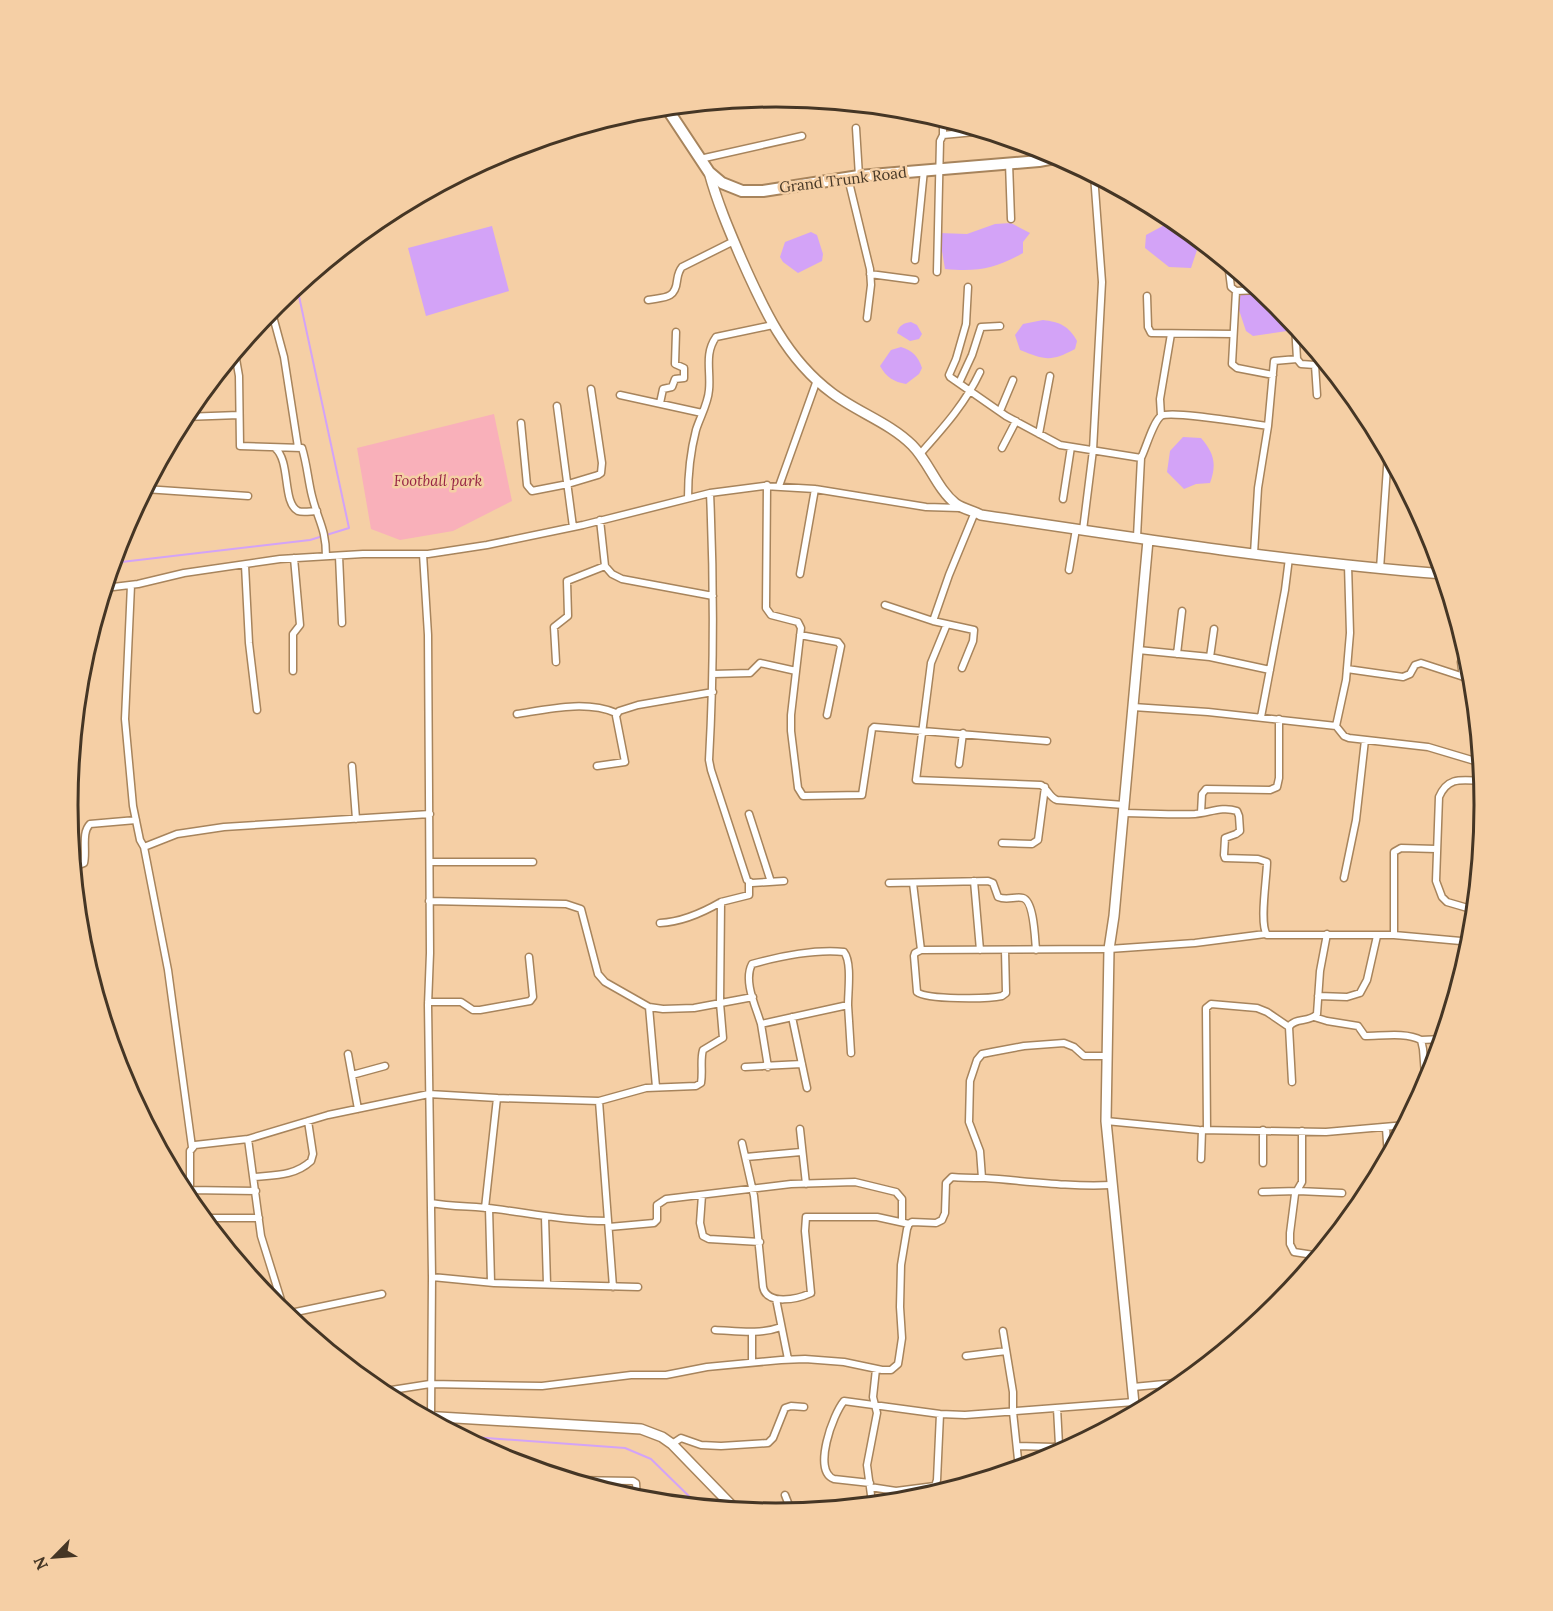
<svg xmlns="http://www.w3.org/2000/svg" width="1553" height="1611" font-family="Lora,serif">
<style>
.green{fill:#f9b0ba}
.water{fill:#d3a3f7}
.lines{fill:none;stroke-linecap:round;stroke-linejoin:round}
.stream{stroke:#d3a3f7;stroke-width:2}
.street-casing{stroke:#a7845c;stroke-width:9}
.secondary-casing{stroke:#a7845c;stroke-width:12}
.primary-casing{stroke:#a7845c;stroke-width:14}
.street{stroke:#fff;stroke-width:6}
.secondary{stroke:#fff;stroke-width:9}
.primary{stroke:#fff;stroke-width:10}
.labels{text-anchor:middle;stroke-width:5;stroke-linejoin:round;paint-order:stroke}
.street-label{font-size:15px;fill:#453625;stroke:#f5cfa5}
.park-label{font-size:15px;font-style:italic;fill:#962343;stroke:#f5cfa5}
.rim{fill:none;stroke:#453625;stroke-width:3}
</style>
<rect width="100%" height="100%" fill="#f5cfa5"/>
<path class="green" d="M494,414L512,501L453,531L400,540L371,529L357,448Z"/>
<path class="water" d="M1170,222H1178L1205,244L1197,250L1191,268L1169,267L1145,248L1146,235Z
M1011,223L1030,233L1023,242V253C995,269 977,272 945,269L939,233L967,234L995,224Z
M492,226L509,291L426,316L408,248Z
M811,232L817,235L823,254L822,261L798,273L783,262L780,257L785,242Z
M1263,292C1270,298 1290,312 1291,321C1291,323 1288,329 1287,331L1253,336L1246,331L1236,301L1243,293Z
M1043,320C1060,322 1069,326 1077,341L1075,349C1051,362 1045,360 1020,350L1015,335L1023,324Z
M911,322L917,325L922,334L919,339L910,341L897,333C899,325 904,323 911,322Z
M901,347C913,351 918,356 922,368L919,374L906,384C894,382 886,377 880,366L891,350Z
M1183,437L1201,438C1214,453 1217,464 1210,483L1196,484L1184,489L1167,472L1170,451Z"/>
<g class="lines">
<path class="stream" d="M113,563L310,540L349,528L297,287
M459,1436L625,1448L651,1459L700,1507"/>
<g class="street-casing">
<path id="street" d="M856,128L859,176
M943,135L985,131
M1037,147L1039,161
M700,159L802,136
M1009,163L1011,219
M848,178L870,269L871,285L867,318
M915,260L924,170
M1228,263L1231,287L1236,291L1260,290
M937,272L940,141L943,135V119
M870,274L915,280
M968,287L966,324L956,359L949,375L950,377L1006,416L1060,445L1141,458L1137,537
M1236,291L1232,364L1237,368L1273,375
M1147,296L1148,327L1151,333L1233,334
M648,300C663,297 675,300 677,281C678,275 678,272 682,267L734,241
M271,309L284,357L298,447
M235,353L239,376L240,446L302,448C307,464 308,480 312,496C318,521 326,528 326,556
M1297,359L1301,364L1315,365L1317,395
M959,383L972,355L981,327L1000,326
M620,395L702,413
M660,403L663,389L672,387L675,379L684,378V368L675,364L676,332
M557,406L573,527
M1000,411L1013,380
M1161,416L1160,399L1171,334
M184,417L239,415
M521,423L527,485L532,491L568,484L598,475L601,473L602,463L591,389
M1039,434L1050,376
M275,448C291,461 282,503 298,511C303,513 311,511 317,511
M1002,448L1016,421
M920,454C943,428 965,404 980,372
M1141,458C1146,448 1153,422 1161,416C1171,410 1251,424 1268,426
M767,485L766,608L771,615L798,622L801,628L791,715V731L798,788L803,796L862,795L872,729L874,727L1047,741
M779,486L817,380
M145,489L248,496
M710,493C714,583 714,671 709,760L711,770L747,880L752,883L784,881
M688,498C688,474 690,453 696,430C700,417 708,404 709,390C711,371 704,354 716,337L773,325
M1063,499L1071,447
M1083,530L1093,450L1102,282L1094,175
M423,554L428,635L430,953L428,1005L432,1277L431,1416
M1254,554L1258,488L1268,426L1274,361L1297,359L1295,325
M339,556L342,623
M245,565L249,643L257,710
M605,566L612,574L622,579L713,596
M1380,569L1388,453
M1069,570L1076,529
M800,574L815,489
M131,585L125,719L133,806L140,840L144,847
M105,588L138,584L184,573L280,559L363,554H428L487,545L583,525L710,493L764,486L815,489L926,507L960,508
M885,605L933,621L974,630L973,641L962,668
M933,621L949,575L975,512
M947,624L931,663L916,780L1041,785C1048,789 1049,797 1057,800L1124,805
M800,635L838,642L841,646L827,715
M1138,650L1210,657L1270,670
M1177,654L1182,611
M1210,657L1214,629
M556,662L554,627L568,616L567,581L605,566L600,520
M1347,669L1403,677L1410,674L1415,665L1421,663L1473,680
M293,671V634L300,625L294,558
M713,674L750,673L760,663L796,671
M1463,677L1461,662L1467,653
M1133,707L1208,712L1336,726L1344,736L1349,738L1428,747L1475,761L1480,768L1481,781
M517,714C549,709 586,700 616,713
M1261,717L1285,590L1289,558
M1336,726L1346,680L1350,633L1348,565
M959,764L963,733
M352,766L356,819
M597,766L625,762L616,716L619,711L638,705L713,692
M1123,813C1147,813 1171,815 1195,814C1209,813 1222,806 1237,811L1239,816L1240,831L1236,834L1225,838L1224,855L1225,858L1258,859L1267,862C1267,877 1259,924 1267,935H1394L1472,942
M1201,813L1202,794L1206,789L1270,790L1277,787L1279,778V719
M749,814L771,882
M1002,843L1032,844L1038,840L1045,787
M430,862H533
M74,867L84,863C87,851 81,833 90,824L136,820
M1344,878L1356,820L1365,740
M974,881L980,950
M889,883L988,881L993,883L998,897C1007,901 1015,896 1023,898C1034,901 1035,939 1036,950
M913,883L921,950
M429,901L566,904L581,909L598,974L605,982L649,1007L663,1009L694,1008L753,997
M1475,916L1471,909L1447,902L1442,897L1436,881L1439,797C1448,776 1462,780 1482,781
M660,923C682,922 702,913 721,902
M1394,935V852L1401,848L1436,849
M1005,950L1006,993L1002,996C988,999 927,1000 917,992L914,956L915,953L921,950L1109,949L1195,943L1265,934
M1318,996L1347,997L1360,993L1367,980L1377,936
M428,1002H461L473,1010H480L530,1001L533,997L529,957
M848,1005C848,991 852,962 844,952C814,949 781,956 752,964C743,981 756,1007 761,1024L848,1005L851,1053
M649,1007L656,1087
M792,1017L807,1088
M1314,1017L1327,1021L1358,1026L1365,1036C1382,1036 1406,1032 1421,1040L1423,1049L1426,1088
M761,1024L768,1067
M1421,1040L1443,1039
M348,1054L358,1109
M745,1067L802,1064
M352,1075L385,1066
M1292,1082L1289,1027C1295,1017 1309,1023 1317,1014L1320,971L1327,934
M1106,1121L1199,1130L1326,1132L1406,1125
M1386,1128L1388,1157
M800,1129L806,1184
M1207,1130L1206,1008L1211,1004L1257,1008L1267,1012L1289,1027
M1302,1131V1182L1295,1194L1290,1233V1244L1294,1252L1320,1256
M248,1139L261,1236L286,1316
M742,1143L754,1196L763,1287C767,1306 798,1299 811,1293L805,1231L806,1217H877L909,1224
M192,1147L168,970L144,847L177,834L224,827L430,814
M746,1157L801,1152
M1201,1159L1202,1130
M1263,1163V1130
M254,1177C274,1175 295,1176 311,1161L313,1154L308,1121
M982,1178L980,1151L969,1122L970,1081L977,1060L982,1054L992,1052L1024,1046L1064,1043L1074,1047L1084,1056H1107
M189,1190L256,1191
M1262,1192L1298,1191L1342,1193
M702,1195L700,1223L703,1236L709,1239L760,1242
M190,1203V1151L195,1145L248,1139L328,1115L429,1094L497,1098L599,1101
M431,1203C452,1207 474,1206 496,1209C534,1214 570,1221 608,1221
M485,1208L497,1098
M489,1208L491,1282
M545,1217L547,1284
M203,1218H259
M609,1227L654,1223L657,1220V1205L666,1199L791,1184L855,1182L896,1192L902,1199V1222
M432,1277L494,1283L638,1287
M613,1287L599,1101L646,1088L696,1086L701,1083C703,1072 700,1060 703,1050L723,1038L720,1003L721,902L749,895V882
M776,1299L788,1359
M286,1314L382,1294
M715,1330C737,1331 759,1335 781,1327
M1003,1331L1013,1392V1412L1019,1469
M966,1356L1006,1351
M752,1362V1333
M1133,1387L1186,1382
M379,1392L430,1384L542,1386L631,1375H666L707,1367L781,1360L805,1359L844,1362L882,1370H891L898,1364L899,1358L902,1338L900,1307L901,1265L907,1229L909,1224L912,1222L936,1223L942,1220L945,1213L946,1183L952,1177C963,1178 974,1178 985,1178C1027,1181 1069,1187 1111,1185
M672,1444L681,1438L701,1445L721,1446L768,1443L773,1438L785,1408L791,1406L804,1407
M1017,1446L1054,1447L1059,1445L1057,1408
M570,1480L633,1481L636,1483L637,1500
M870,1483L834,1479C812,1471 833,1414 844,1401L940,1414L965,1415L1134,1402
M870,1487L896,1491L935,1486L937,1480L940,1414
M785,1495L792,1513
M870,1505L871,1495L867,1465L877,1413L873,1397L876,1369
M832,1507L833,1509"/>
</g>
<g class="secondary-casing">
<path id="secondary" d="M709,172C717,202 729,230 741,258C763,308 786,359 832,393C857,412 890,423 912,445C929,462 937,489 956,504C963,509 974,511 981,515C1135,538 1289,562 1444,574
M1135,1414L1106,1121L1109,949L1114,916L1148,540
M422,1416L641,1429L662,1437L672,1444L737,1511"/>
</g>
<g class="primary-casing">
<path id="primary" d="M666,107L709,172L722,183L742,191H763L859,176L1039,161L1060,157"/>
</g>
<use href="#street" class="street"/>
<use href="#secondary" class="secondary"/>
<use href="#primary" class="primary"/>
</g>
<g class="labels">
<g class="street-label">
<text transform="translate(843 180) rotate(-7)" y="5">Grand Trunk Road</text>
</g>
<g class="park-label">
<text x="438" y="486">Football park</text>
</g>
</g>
<path d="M0 0H1553V1611H0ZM78 805a698 698 0 1 1 1396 0a698 698 0 1 1-1396 0Z" fill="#f5cfa5" fill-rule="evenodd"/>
<path class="rim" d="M78 805a698 698 0 1 1 1396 0a698 698 0 1 1-1396 0Z"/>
<g transform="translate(54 1557) rotate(245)" stroke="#f5cfa5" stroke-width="4.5" paint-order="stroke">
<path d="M0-4.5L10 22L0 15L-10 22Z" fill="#453625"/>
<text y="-9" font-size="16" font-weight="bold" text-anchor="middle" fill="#453625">N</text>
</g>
</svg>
